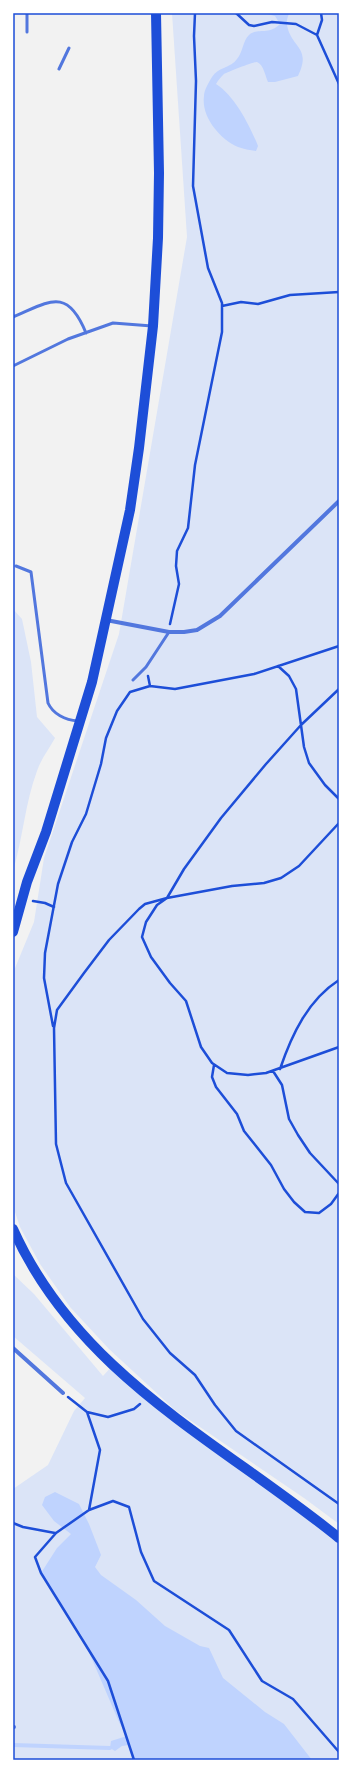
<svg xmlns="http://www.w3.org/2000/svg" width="352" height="1773" font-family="Rubik,sans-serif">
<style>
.green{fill:#dbe4f7}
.water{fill:#bfd3fe}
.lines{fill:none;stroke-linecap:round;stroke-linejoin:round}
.stream{stroke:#bfd3fe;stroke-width:4}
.path{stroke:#1d4ed8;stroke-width:2.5}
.service{stroke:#5277de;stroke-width:3}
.minor{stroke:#5277de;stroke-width:4}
.primary{stroke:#1d4ed8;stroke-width:10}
.neatline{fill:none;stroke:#1d4ed8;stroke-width:1.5}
</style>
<rect width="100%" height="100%" fill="#f2f2f2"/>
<path class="green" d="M172,13H339V1524L304,1498L175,1410L109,1349L70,1307L40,1264L20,1227L13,1206V973L34,922L44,858L119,634L187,237Z
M13,609L22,619L31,662L37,717L55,738C49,749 41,759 37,771C25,803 23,838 13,871Z
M13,1274L34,1294L103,1376L112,1366L339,1538V1760H13V1489L48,1465L74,1411L85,1398L13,1336Z"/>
<path class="water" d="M263,13H289C288,17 286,21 287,25C291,48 312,47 298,76L275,82H268C265,76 264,65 257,62C255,61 228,72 224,74C221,77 218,80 216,84C235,96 250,126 258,146L256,151C250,150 243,149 238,147C220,139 201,117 204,96C204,90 209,82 212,77C218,67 231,68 237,59C243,52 243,40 249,35C258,27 268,36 280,24L275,16Z
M55,1492L79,1504L89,1524L101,1555L95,1567L101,1575L136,1600L165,1626L200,1646L209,1648L223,1678L265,1712L284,1724L312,1760H133L129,1745L122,1746L115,1751L110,1748L111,1741L127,1736L119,1722L82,1636L41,1573L57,1548L71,1534L54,1521L42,1505L45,1497Z"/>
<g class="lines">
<path class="stream" d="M13,1745L110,1748"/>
<path class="path" d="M236,13L249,25L254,26L272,22L296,24L317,35
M321,13L322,20L317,35L339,84
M222,306L241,302L258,304L290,295L339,292
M170,624L179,584L176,566L177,551L188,528L195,465L222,332V303L208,268L193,186L196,81L194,36L195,13
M278,666L289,676L296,689L304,747L309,763L325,785L339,799
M148,676L150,686L175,689L254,674L339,646
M339,689L301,725L266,764L221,818L184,869L167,898L157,905L146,922L142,937L151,957L170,983L186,1001L201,1047L212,1063L227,1073L248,1075L266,1073L339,1047
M339,823L299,866L281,878L264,883L232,886L167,898L145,904L139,909L109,940L84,973L57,1010L54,1028L56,1144L66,1183L143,1319L170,1353L195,1375L215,1405L236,1431L339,1504
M33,901L45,903L54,907
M53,1026L44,978L45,953L58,884L72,842L86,814L101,764L106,738L117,711L130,692L150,686
M214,1065L212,1077L216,1087L237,1114L244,1131L271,1165L284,1189L294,1202L305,1212L319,1213L331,1204L339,1193
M280,1069C292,1034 308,1000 339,980
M273,1071L282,1085L289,1119L298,1135L310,1153L339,1184
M68,1397L87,1412L100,1450L89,1510
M87,1412L108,1417L134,1409L140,1404
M13,1523L23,1527L55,1533
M134,1760L108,1681L41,1573L35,1557L56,1533L89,1510L113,1501L129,1507L141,1552L154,1581L229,1630L262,1681L293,1699L339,1752"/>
<path class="service" d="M27,13V32
M59,69L69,48
M13,317C49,302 67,286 86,333
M13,366L68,339L113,323L152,326
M16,566L31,572L48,703C53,714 65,720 78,721
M133,680L146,667L169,632"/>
<path class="minor" d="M106,620L169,632H184L197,630L220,616L339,501
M13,1348L63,1393
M13,1727H14"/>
<path class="primary" d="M13,932L27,882L46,832L92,682L130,510L139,448L153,326L158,238L159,173L156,13
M13,1229C79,1376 221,1442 339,1538"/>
</g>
<rect width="352" height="1773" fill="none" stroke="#ffffff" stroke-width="28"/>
<rect x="14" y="14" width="324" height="1745" class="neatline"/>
</svg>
